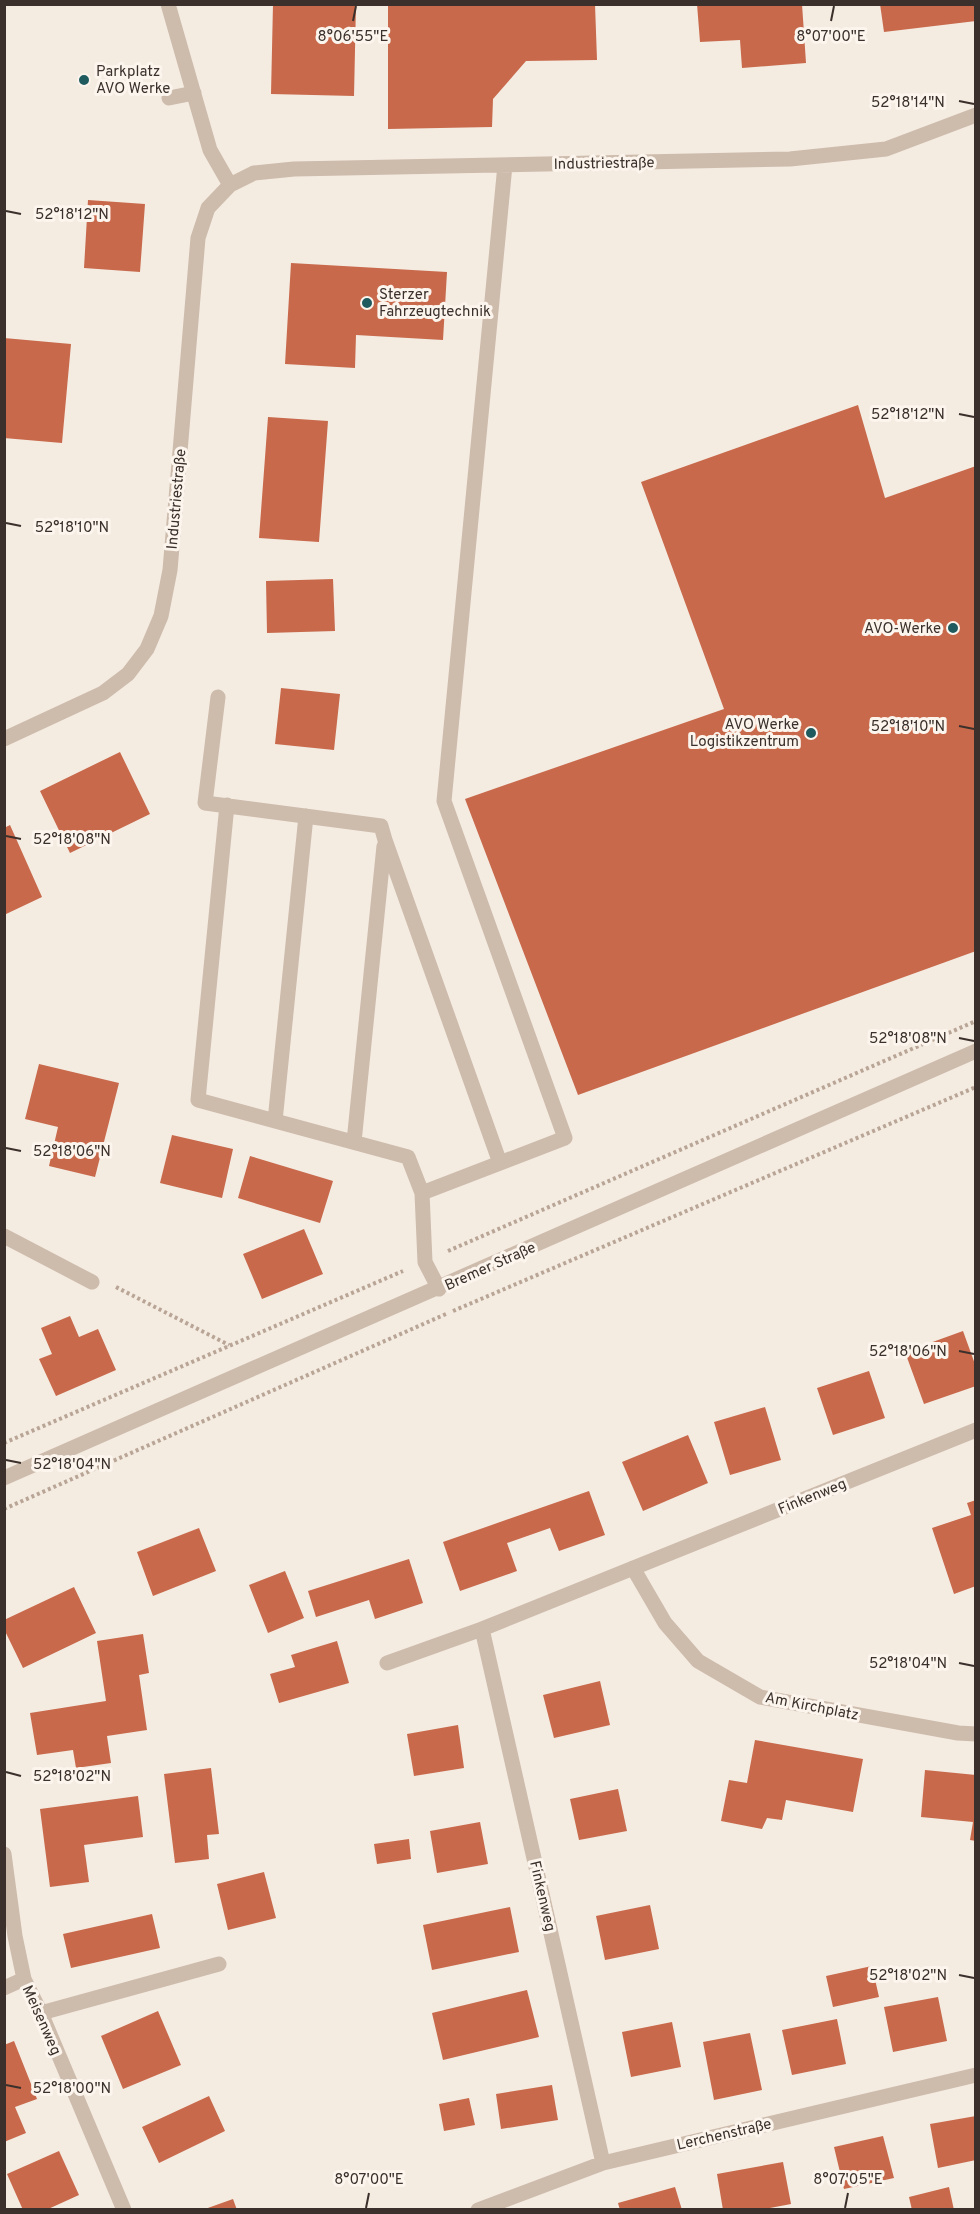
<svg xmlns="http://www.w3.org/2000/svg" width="980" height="2214" font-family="Overpass,sans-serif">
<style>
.building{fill:#c8694b}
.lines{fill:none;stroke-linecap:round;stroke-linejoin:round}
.path{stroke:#b9a596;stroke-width:4;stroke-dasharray:3 3;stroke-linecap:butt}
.minor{stroke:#cdbbac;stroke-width:15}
.ticks{fill:none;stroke:#3b302b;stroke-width:2}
.poi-dot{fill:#1f5a5e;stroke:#fbf5ee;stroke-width:2}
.labels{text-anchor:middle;stroke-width:6;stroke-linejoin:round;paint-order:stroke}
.poi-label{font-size:15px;fill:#3b302b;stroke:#fbf5ee;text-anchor:start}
.street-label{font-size:15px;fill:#3b302b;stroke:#fbf5ee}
.ticks-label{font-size:15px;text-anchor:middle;fill:#3b302b;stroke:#fbf5ee;stroke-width:6;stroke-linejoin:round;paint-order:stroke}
</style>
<rect width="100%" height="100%" fill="#f4ebe1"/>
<path class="building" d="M273,4H356L354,96L271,94Z
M388,4H595L597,60L526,61L493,99L492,127L388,129Z
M697,4H802L806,63L742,68L740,40L700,42Z
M880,4H976V21L884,32Z
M88,200L145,204L140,272L84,268Z
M291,263L447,272L443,340L356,335L355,368L285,364Z
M4,338L71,344L62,443L4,438Z
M858,405L885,498L976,466V951L578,1095L465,799L724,709L641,482Z
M268,417L328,421L319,542L259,538Z
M333,579L335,631L267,633L266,581Z
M281,688L340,694L334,750L275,744Z
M120,752L150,814L70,853L40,791Z
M10,825L42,897L4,915V828Z
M39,1064L119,1083L95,1177L49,1166L58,1127L25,1119Z
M172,1135L233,1149L222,1198L160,1183Z
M250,1156L333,1181L320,1223L238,1198Z
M304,1229L323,1274L262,1299L243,1254Z
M70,1316L79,1337L98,1329L116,1370L56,1396L39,1359L52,1354L41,1328Z
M963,1331L976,1367V1386L924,1404L905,1352Z
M869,1371L885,1418L833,1435L817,1388Z
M765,1407L781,1460L730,1475L714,1422Z
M688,1435L708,1483L643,1511L622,1462Z
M589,1491L605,1535L559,1551L550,1528L507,1543L517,1571L460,1591L443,1542Z
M976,1500V1586L954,1594L932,1528L971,1515L967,1503Z
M199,1528L216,1571L153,1596L137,1552Z
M409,1559L423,1603L375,1619L369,1600L316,1617L308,1591Z
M285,1571L304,1618L268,1633L249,1585Z
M74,1587L96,1633L23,1668L4,1629V1620Z
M143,1634L149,1673L139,1675L147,1730L107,1736L111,1763L76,1768L73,1750L37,1755L30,1713L106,1701L97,1641Z
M337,1641L349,1683L279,1703L270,1674L295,1667L291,1655Z
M600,1681L610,1725L554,1738L543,1695Z
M458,1725L464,1768L414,1776L407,1734Z
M755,1740L863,1759L853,1812L786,1800L782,1820L767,1818L762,1829L721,1821L729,1780L747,1783Z
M211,1768L219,1834L207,1835L209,1859L175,1863L164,1774Z
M925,1770L976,1775V1841L970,1840L973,1822L921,1817Z
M618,1789L627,1831L579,1840L570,1799Z
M138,1796L143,1837L84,1845L89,1882L50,1887L40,1809Z
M480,1822L488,1864L437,1873L430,1831Z
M409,1839L411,1859L377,1864L374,1844Z
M264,1872L276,1918L228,1930L217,1884Z
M650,1905L659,1949L605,1960L596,1916Z
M510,1907L519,1952L432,1970L423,1925Z
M152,1914L160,1948L71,1968L63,1934Z
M872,1966L879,1997L833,2007L826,1976Z
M527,1990L539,2037L443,2060L432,2013Z
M938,1997L947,2041L893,2052L884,2007Z
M158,2011L181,2065L123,2089L101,2036Z
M837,2019L846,2064L792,2075L782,2030Z
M672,2022L681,2067L631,2077L622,2032Z
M750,2033L762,2090L714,2100L703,2042Z
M14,2041L37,2099L15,2107L26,2133L4,2142V2045Z
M552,2085L558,2120L501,2129L496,2094Z
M209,2096L225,2131L159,2163L142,2127Z
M469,2098L475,2125L444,2131L439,2104Z
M976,2116V2160L938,2168L930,2124Z
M883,2136L894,2178L844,2189L834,2147Z
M59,2151L79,2195L46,2210H23L7,2174Z
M783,2162L791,2204L760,2210H723L717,2174Z
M675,2187L682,2210H620L618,2203Z
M949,2187L954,2210H912L909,2197Z
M233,2199L237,2210H205V2209Z"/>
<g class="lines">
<path class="path" d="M448,1251L976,1021
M116,1287L229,1345
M453,1311L976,1087
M4,1443L403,1271
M4,1509L446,1314"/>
<path class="minor" d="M168,4L210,150L230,185
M169,98L194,93
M218,697L205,803L381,826L385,840L500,1163
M4,739L103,693L128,674L147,649L161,616L170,570L198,238L208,208L230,185L254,173L294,169L790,159L886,149L976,115
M227,805L198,1100L408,1157L422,1193
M275,1121L306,816
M354,1142L384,846
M4,1236L92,1282
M439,1289L425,1262L422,1193L565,1138L444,801L505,165
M4,1478L976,1051
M633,1568L665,1623L698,1661L760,1697L958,1733L976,1734
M482,1629L603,2163
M387,1663L482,1629L976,1430
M4,1854L15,1936L24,1979L41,2013L124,2210
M4,1988L24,1979
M41,2013L219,1964
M478,2210L603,2163L976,2075"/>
</g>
<path class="ticks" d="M353,21L356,6M831,21L834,6M959,101L974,104M6,211L21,214M959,414L974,417M6,523L21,526M959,726L974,729M6,836L21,839M959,1038L974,1041M6,1148L21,1151M959,1351L974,1354M6,1460L21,1463M959,1663L974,1666M6,1772L21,1776M959,1975L974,1978M6,2085L21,2088M366,2208L369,2193M845,2208L848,2193"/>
<g class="poi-dot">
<circle cx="84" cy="80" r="6"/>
<circle cx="367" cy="303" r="6"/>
<circle cx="953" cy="628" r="6"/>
<circle cx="811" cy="733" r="6"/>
</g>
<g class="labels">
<g class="poi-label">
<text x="96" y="76">Parkplatz<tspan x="96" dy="17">AVO Werke</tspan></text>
<text x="379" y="299">Sterzer<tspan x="379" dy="17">Fahrzeugtechnik</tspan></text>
<text x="941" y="633" text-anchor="end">AVO-Werke</text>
<text x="799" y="729" text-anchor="end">AVO Werke<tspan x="799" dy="17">Logistikzentrum</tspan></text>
</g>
<g class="street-label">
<text transform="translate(604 163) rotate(-1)" y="5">Industriestraße</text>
<text transform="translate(176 499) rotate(-85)" y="5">Industriestraße</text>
<text transform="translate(490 1266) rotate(-24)" y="5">Bremer Straße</text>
<text transform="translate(812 1496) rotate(-22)" y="5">Finkenweg</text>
<text transform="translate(812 1706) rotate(11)" y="5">Am Kirchplatz</text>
<text transform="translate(543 1896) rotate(77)" y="5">Finkenweg</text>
<text transform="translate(42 2020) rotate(66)" y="5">Meisenweg</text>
<text transform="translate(724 2134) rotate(-13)" y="5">Lerchenstraße</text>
</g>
</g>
<g class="ticks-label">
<text x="353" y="41">8°06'55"E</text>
<text x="831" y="41">8°07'00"E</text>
<text x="908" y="107">52°18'14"N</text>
<text x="72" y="219">52°18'12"N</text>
<text x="908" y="419">52°18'12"N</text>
<text x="72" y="532">52°18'10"N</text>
<text x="908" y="731">52°18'10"N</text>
<text x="72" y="844">52°18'08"N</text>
<text x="908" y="1043">52°18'08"N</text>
<text x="72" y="1156">52°18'06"N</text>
<text x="908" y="1356">52°18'06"N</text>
<text x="72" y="1469">52°18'04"N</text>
<text x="908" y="1668">52°18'04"N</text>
<text x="72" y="1781">52°18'02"N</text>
<text x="908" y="1980">52°18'02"N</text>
<text x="72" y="2093">52°18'00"N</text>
<text x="369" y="2184">8°07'00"E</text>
<text x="848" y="2184">8°07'05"E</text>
</g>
<rect width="980" height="2214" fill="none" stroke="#3b302b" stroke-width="12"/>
</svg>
